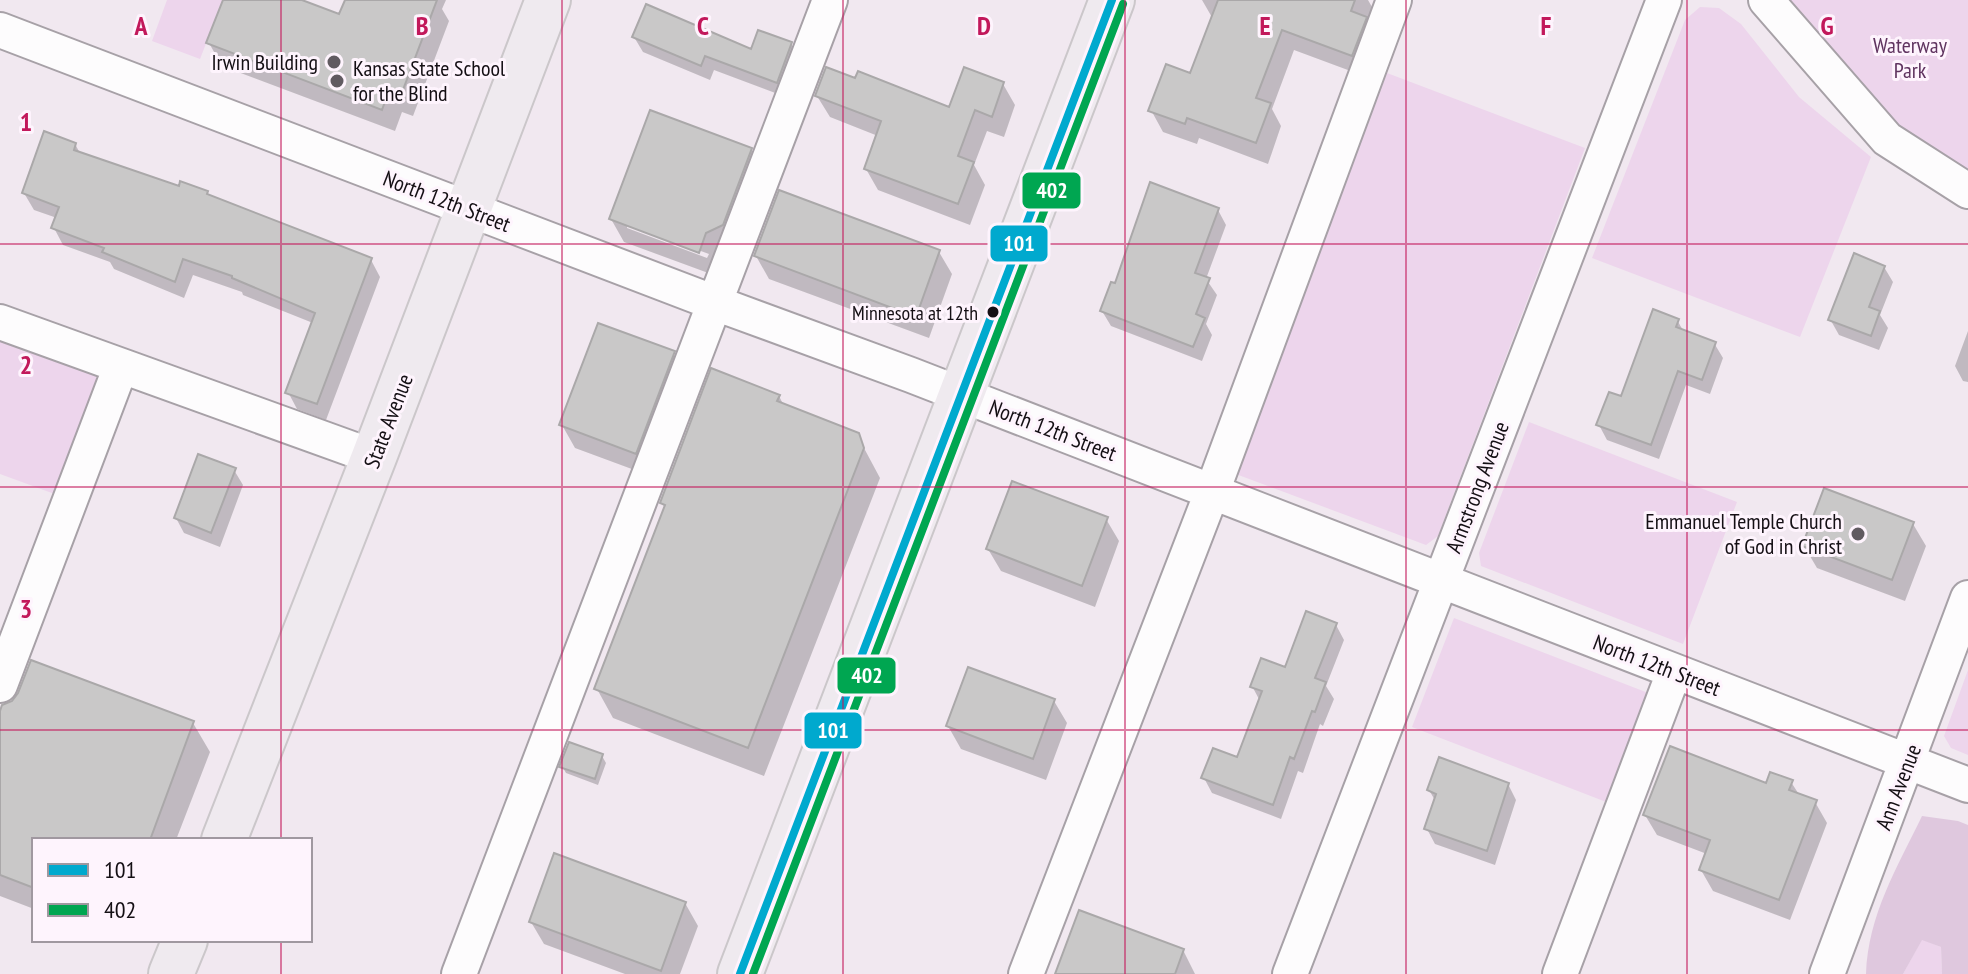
<svg xmlns="http://www.w3.org/2000/svg" width="1968" height="974" font-family="'PT Sans Narrow',sans-serif">
<style>
.green{fill:#edd5ec}
.forest{fill:#dfc8de}
.shadow{fill:#0003;fill-rule:evenodd}
.building{fill:#c9c8c8;stroke:#aaa8a9;stroke-width:2}
.lines{fill:none;stroke-linecap:round;stroke-linejoin:round}
.minor-casing{stroke:#a7a1a7;stroke-width:38}
.major-casing{stroke:#cbc7ca;stroke-width:48}
.minor{stroke:#fdfcfd;stroke-width:34}
.major{stroke:#efeaef;stroke-width:44}
.bus-1-casing{stroke:#fef4fd;stroke-width:14}
.bus-2-casing{stroke:#fef4fd;stroke-width:14}
.bus-1{stroke:#00a9ce;stroke-width:8}
.bus-2{stroke:#00a651;stroke-width:8}
.grid{fill:none;stroke:#c2185b;stroke-width:2;stroke-opacity:0.55}
.poi-dot{fill:#615b61;stroke:#fef4fd;stroke-width:3}
.bus-dot{fill:#140f14;stroke:#fef4fd;stroke-width:3}
.labels{text-anchor:middle;stroke-width:6;stroke-linejoin:round;paint-order:stroke}
.bus-label{font-size:20px;fill:#140f14;stroke:#fef4fd;text-anchor:end}
.park-label{font-size:22px;fill:#603460;stroke:#fef4fd}
.poi-label{font-size:22px;fill:#140f14;stroke:#fef4fd;text-anchor:end}
.street-label{font-size:22px;fill:#140f14;stroke:#fef4fd}
.grid-label{font-size:26px;text-anchor:middle;font-weight:bold;fill:#c2185b;stroke:#fef4fd;stroke-width:6;stroke-linejoin:round;paint-order:stroke}
.line-badge{stroke:#fef4fd;stroke-width:3}
.badge-label{font-size:22px;text-anchor:middle;font-weight:bold;fill:#fff}
</style>
<rect width="100%" height="100%" fill="#f1e8f0"/>
<path class="green" d="M167,0H223L200,59L152,41Z
M1785,0H1968V174L1882,113Z
M1700,7L1719,8L1741,24L1799,97L1871,157L1800,337L1592,258L1685,20Z
M1387,73L1585,148L1438,536L1426,545L1233,473Z
M0,331L108,371L60,496L0,474Z
M1529,422L1737,502L1683,644L1481,566L1479,553Z
M1454,618L1656,696L1614,805L1412,727Z
M1968,670V755L1951,748L1944,736Z
M1922,939L1941,947L1942,974H1903Z"/>
<path class="forest" d="M1922,816L1958,821L1968,825V974H1942L1941,947L1922,940L1903,974H1866C1868,915 1897,868 1922,816Z"/>
<path class="shadow" d="M225,0H296L340,17L347,0H446L442,9L449,21L413,116L402,112L395,131L222,66L209,43Z
M1202,0H1368L1372,7L1367,21L1378,40L1364,76L1294,50L1272,109L1281,126L1268,164L1199,138L1197,144L1163,132L1151,110L1191,76L1213,19Z
M634,37L752,52L791,44L800,59L786,97L714,70L710,80L643,52Z
M1003,84L1015,105L1004,137L987,131L974,165L985,185L970,225L878,190L866,169L878,136L830,117L817,96L950,109Z
M75,144L81,155L180,189L207,192L210,197L371,260L380,277L326,420L297,409L288,392L313,323L243,295L242,292L193,275L184,298L114,269L110,262L63,245L54,228L57,218L34,210L24,193Z
M751,150L764,172L711,274L624,242L611,219ZM627,224L709,254L707,258L627,228Z
M1218,210L1226,225L1206,279L1217,295L1206,324L1212,335L1202,361L1111,326L1102,311Z
M939,252L952,274L929,338L769,279L756,256Z
M1884,267L1893,282L1880,315L1888,328L1879,350L1839,335L1830,319Z
M1677,320L1684,332L1714,343L1723,358L1710,394L1686,385L1659,459L1607,440L1599,425L1622,399Z
M1968,331V382L1963,381L1955,366Z
M673,353L686,376L648,475L575,448L562,425Z
M779,396L784,406L857,435L880,478L764,776L613,718L597,689L666,510L662,503Z
M234,470L243,485L220,547L184,533L176,518Z
M1106,519L1119,541L1095,607L1001,571L988,549Z
M1913,524L1926,546L1905,601L1817,568L1804,546Z
M1336,625L1344,640L1326,686L1334,699L1323,726L1320,724L1303,773L1298,771L1281,819L1212,793L1204,778L1238,760L1260,701L1252,686L1286,669Z
M20,694L193,723L210,752L176,840H34V909L0,896V717Z
M1054,701L1067,723L1046,780L961,749L948,726Z
M602,756L606,763L598,785L566,773L562,766Z
M1791,782L1800,796L1815,802L1827,823L1790,920L1713,891L1701,870L1707,854L1657,835L1645,815Z
M1508,784L1516,800L1495,865L1435,844L1427,829L1436,802L1429,790Z
M685,903L698,926L680,974H625L544,944L531,922Z
M1183,950L1195,974H1057Z"/>
<path class="building" d="M223,0H302L339,14L345,0H437L401,95L389,90L382,110L206,43Z
M1218,0H1355L1351,11L1367,17L1352,56L1282,30L1256,98L1271,103L1256,143L1187,118L1185,124L1148,111L1166,64L1190,73Z
M646,4L751,49L758,30L792,42L777,83L705,56L701,66L632,37Z
M826,67L855,78L858,71L949,107L964,67L1004,82L992,117L975,110L958,156L974,162L958,204L864,169L881,121L815,96Z
M650,110L752,148L723,225L706,233L699,253L609,219Z
M44,131L76,143L74,150L179,186L180,181L208,191L207,194L372,258L317,404L285,393L315,313L232,278V276L183,259L175,282L102,252L104,248L51,228L59,207L22,193Z
M1150,182L1219,208L1195,273L1210,278L1196,314L1205,318L1193,347L1100,311L1111,282L1115,283Z
M779,190L940,250L916,317L754,256Z
M1854,253L1885,266L1869,307L1880,311L1871,336L1828,320Z
M1653,309L1679,319L1676,327L1716,342L1702,380L1678,371L1651,445L1596,425L1609,392L1621,396Z
M598,323L675,351L636,454L559,425Z
M711,368L780,395L777,401L859,433L864,448L748,748L594,689L665,505L660,503Z
M198,454L236,468L211,533L174,518Z
M1012,481L1108,517L1082,586L986,549Z
M1824,488L1914,522L1892,580L1802,546Z
M1306,611L1337,623L1315,678L1326,682L1315,712L1312,711L1294,759L1290,757L1273,805L1201,778L1213,748L1237,757L1262,691L1250,687L1261,658L1285,667Z
M31,660L194,721L150,840H34V888L0,875V711L2,705L12,701L18,693Z
M968,667L1055,699L1033,759L946,726Z
M569,742L603,754L595,779L559,767Z
M1670,746L1766,783L1770,772L1793,780L1789,790L1817,800L1779,900L1699,870L1710,840L1643,815Z
M1439,757L1509,783L1487,851L1424,829L1436,794L1427,790Z
M554,853L686,902L661,971L529,922Z
M1079,910L1184,949L1175,974H1055Z"/>
<g class="lines">
<g class="minor-casing">
<path id="minor" d="M1766,0L1887,139L1968,191
M0,30L715,303L911,375L1968,785
M0,322L374,457
M0,685L121,366
M459,974L830,0
M1026,974L1212,492L1394,0
M1290,974L1664,0
M1560,974L1674,672
M1827,974L1968,598"/>
</g>
<g class="major-casing">
<path id="major" d="M224,840L374,457L548,0
M171,974L185,940
M740,974L1112,0"/>
</g>
<use href="#minor" class="minor"/>
<use href="#major" class="major"/>
<g class="bus-1-casing">
<path id="bus-1" d="M740,974L1112,0"/>
</g>
<g class="bus-2-casing">
<path id="bus-2" d="M753,974L1123,4"/>
</g>
<use href="#bus-1" class="bus-1"/>
<use href="#bus-2" class="bus-2"/>
</g>
<path class="grid" d="M281,0V840M562,0V974M843,0V974M1125,0V974M1406,0V974M1687,0V974M0,244H1968M0,487H1968M0,730H1968M281,940V974"/>
<g class="poi-dot">
<circle cx="334" cy="62" r="8"/>
<circle cx="337" cy="81" r="8"/>
<circle cx="1858" cy="534" r="8"/>
</g>
<circle class="bus-dot" cx="993" cy="312" r="7"/>
<g class="labels">
<g class="bus-label">
<text x="978" y="320">Minnesota at 12th</text>
</g>
<g class="park-label">
<text x="1910" y="53">Waterway<tspan x="1910" dy="25">Park</tspan></text>
</g>
<g class="poi-label">
<text x="318" y="70">Irwin Building</text>
<text x="353" y="76" text-anchor="start">Kansas State School<tspan x="353" dy="25">for the Blind</tspan></text>
<text x="1842" y="529">Emmanuel Temple Church<tspan x="1842" dy="25">of God in Christ</tspan></text>
</g>
<g class="street-label">
<text transform="translate(447 201) rotate(21)" y="8">North 12th Street</text>
<text transform="translate(388 421) rotate(-69)" y="8">State Avenue</text>
<text transform="translate(1053 430) rotate(21)" y="8">North 12th Street</text>
<text transform="translate(1477 487) rotate(-69)" y="8">Armstrong Avenue</text>
<text transform="translate(1657 665) rotate(21)" y="8">North 12th Street</text>
<text transform="translate(1898 787) rotate(-69)" y="8">Ann Avenue</text>
</g>
</g>
<g class="grid-label">
<text x="141" y="35">A</text>
<text x="422" y="35">B</text>
<text x="703" y="35">C</text>
<text x="984" y="35">D</text>
<text x="1265" y="35">E</text>
<text x="1546" y="35">F</text>
<text x="1827" y="35">G</text>
<text x="26" y="131">1</text>
<text x="26" y="374">2</text>
<text x="26" y="618">3</text>
</g>
<g class="line-badge">
<rect x="1021" y="171" width="61" height="39" rx="8" fill="#00a651"/>
<rect x="989" y="224" width="60" height="39" rx="8" fill="#00a9ce"/>
<rect x="836" y="656" width="61" height="39" rx="8" fill="#00a651"/>
<rect x="803" y="711" width="60" height="39" rx="8" fill="#00a9ce"/>
</g>
<g class="badge-label">
<text x="1052" y="198">402</text>
<text x="1019" y="251">101</text>
<text x="867" y="683">402</text>
<text x="833" y="738">101</text>
</g>
<rect x="32" y="838" width="280" height="104" fill="#fef4fd" stroke="#a098a0" stroke-width="2"/>
<rect x="48" y="864" width="40" height="12" fill="#00a9ce" stroke="#a098a0" stroke-width="2"/>
<text x="104" y="878" font-size="24" fill="#140f14">101</text>
<rect x="48" y="904" width="40" height="12" fill="#00a651" stroke="#a098a0" stroke-width="2"/>
<text x="104" y="918" font-size="24" fill="#140f14">402</text>
</svg>
